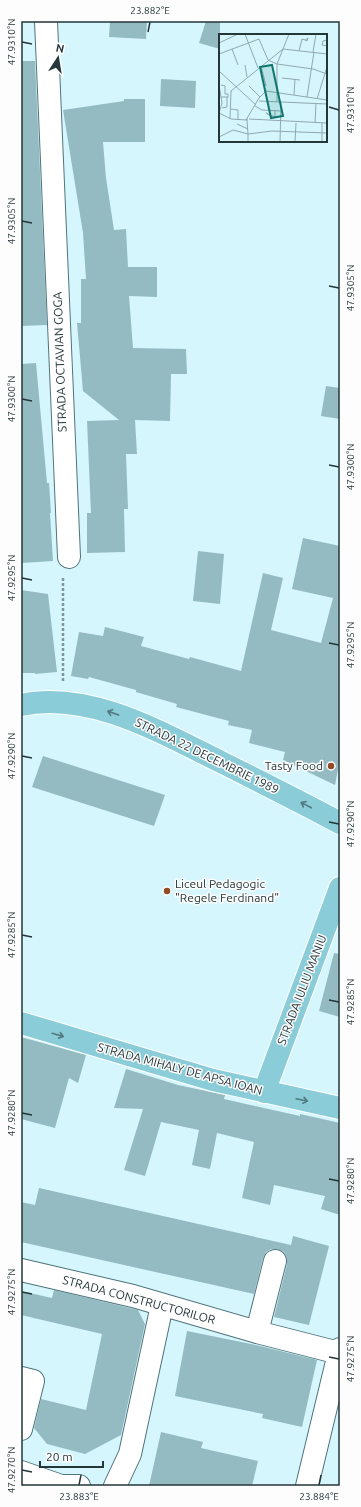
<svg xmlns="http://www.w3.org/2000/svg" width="361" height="1507" font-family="Ubuntu,sans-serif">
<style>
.building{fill:#94bbc2}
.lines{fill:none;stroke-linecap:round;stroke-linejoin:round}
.minor-casing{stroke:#4e747b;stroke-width:24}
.major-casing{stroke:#fff;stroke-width:24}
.path{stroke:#7e969b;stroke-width:2.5;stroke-dasharray:3 2;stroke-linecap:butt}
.minor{stroke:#fff;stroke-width:22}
.major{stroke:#8accd7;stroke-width:22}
.oneway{stroke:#527a80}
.ticks{fill:none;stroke:#253639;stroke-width:1.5}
.poi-dot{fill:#924b25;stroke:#fdfdfd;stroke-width:1.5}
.labels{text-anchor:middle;stroke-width:3;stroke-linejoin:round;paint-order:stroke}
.street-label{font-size:12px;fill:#253639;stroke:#fdfdfd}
.poi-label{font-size:12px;fill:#253639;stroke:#fdfdfd;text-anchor:end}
.inset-road{fill:none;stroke:#8fa9af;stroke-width:1}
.view{fill:#0f766e;fill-opacity:0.15;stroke:#0f766e;stroke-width:2}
.inset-edge{fill:none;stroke:#253639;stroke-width:2}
.neatline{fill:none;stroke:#253639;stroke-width:1.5}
.ticks-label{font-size:10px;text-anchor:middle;fill:#253639}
</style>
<rect width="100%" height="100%" fill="#d6f6fd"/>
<path class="building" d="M110,21H147L146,39L109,37Z
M206,21H220V49L199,43Z
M21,61H35L47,325L21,326Z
M161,79L196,81L195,108L160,106Z
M124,99H145V142H103L106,178L114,230L126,229L128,267H157V297L129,296L133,348L186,349L187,374H171L170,421L135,420L137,454H126L128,509H124L125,552L87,553V513H91L87,421L119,420L83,391L77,323H81V279H86L83,233L63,110L124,101Z
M36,363L47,483H49L51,513H50L53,561L21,563V364Z
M326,386L340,388V419L321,416Z
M303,538L340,546V759L335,785L283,760L285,752L249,743L252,730L228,725L229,721L176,707L177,704L136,692V690L89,677L88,679L71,676L79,632L103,636L105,627L144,637L141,646L189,659L190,657L241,671L263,573L283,578L271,630L321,643L333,598L292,589Z
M198,551L224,554L220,604L193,601Z
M21,590L48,594L57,672L35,674V673H21Z
M43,756L165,795L154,826L32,787Z
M334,953L340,954V1017L319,1011Z
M21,1037L86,1055L78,1083L69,1078L55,1128L21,1119Z
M126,1069L178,1085L225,1095L224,1099L300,1116V1114L340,1123V1215L321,1209L325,1196L274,1185L270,1205L242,1198L254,1142L217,1133L210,1169L192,1165L199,1130L161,1122L145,1176L124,1170L143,1109L114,1108Z
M39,1188L291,1245L293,1236L329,1246L309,1325L274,1317L287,1264V1258L284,1252L278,1249H271L266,1252L263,1258L254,1294L21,1242V1202L35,1205Z
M54,1290L138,1310L145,1324L121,1435L85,1454L47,1444L34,1428L41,1399L86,1410L102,1334L21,1315V1291L52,1298Z
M187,1331L256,1345L317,1360L302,1427L262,1418L263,1414L175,1396Z
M161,1432L203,1442L201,1448L258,1461L252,1486H149Z"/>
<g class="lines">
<g class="minor-casing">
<path id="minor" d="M46,21L69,557
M21,1270L133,1296L257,1332L339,1353
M257,1332L275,1261
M21,1378L33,1381L21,1429
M21,1472L61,1486H79
M115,1486L130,1454L162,1305
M307,1486L340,1349"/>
</g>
<g class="major-casing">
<path id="major" d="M21,705C89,690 162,733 221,762C261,782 301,802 340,823
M21,1023L213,1080L340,1108
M264,1092L340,888"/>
</g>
<path class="path" d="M63,681V576"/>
<use href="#minor" class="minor"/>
<use href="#major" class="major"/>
</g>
<defs><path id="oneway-shaft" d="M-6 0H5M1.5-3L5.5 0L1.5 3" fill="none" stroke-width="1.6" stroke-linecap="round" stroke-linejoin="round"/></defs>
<g class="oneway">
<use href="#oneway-shaft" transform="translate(113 713) rotate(-161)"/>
<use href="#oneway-shaft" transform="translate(306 805) rotate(-152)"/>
<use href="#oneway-shaft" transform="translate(58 1035) rotate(16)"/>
<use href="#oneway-shaft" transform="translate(302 1100) rotate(12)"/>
</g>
<path class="ticks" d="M148,32L150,22M22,42L32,44M329,107L339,110M22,221L32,223M329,286L339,288M22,399L32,401M329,465L339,467M22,578L32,580M329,643L339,645M22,756L32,758M329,822L339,824M22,935L32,937M329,1000L339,1002M22,1113L32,1115M329,1179L339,1181M22,1292L32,1294M329,1357L339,1359M22,1470L32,1472M79,1485L81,1475M319,1485L321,1475"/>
<g class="poi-dot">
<circle cx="331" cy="766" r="4"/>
<circle cx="167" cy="891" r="4"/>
</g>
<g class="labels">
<g class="street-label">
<text transform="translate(60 362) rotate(-92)" y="4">STRADA OCTAVIAN GOGA</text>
<text transform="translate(207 756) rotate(26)" y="4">STRADA 22 DECEMBRIE 1989</text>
<text transform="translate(302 990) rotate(-69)" y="4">STRADA IULIU MANIU</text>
<text transform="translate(180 1069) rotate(15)" y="4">STRADA MIHALY DE APSA IOAN</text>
<text transform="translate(139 1300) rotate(15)" y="4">STRADA CONSTRUCTORILOR</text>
</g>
<g class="poi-label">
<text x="323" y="770">Tasty Food</text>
<text x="175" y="888" text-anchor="start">Liceul Pedagogic<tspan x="175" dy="14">"Regele Ferdinand"</tspan></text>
</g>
</g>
<g transform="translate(219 34)">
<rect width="108" height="108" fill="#d6f6fd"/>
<path class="inset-road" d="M26,0L39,34M108,6L104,7L103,11L108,12M0,9L19,0M13,15L19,31M80,17L83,5L86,6L88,7L89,4L86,6M94,18L97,0M0,20L40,5L49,26L58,30M58,30L94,35L108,40M26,31L28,43M42,32L47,52M0,37L37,71M63,44L81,46M0,51L3,69L0,79M2,51L6,52V60H9V63H2M30,52L41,63M75,61L76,45M88,63L95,18M98,65L108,33M40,67L108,70M58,68V30L64,15L108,20M36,72L43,76L62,77M3,74L8,73V63M12,75L19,76V86M0,79L12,85L28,86M52,82L47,79L56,83V76M11,85L12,57L64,15L70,0M29,85L27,86L40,64L47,57L108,66M30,85L108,89M28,86L29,100L53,97L108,99M96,89L97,69M103,89V108M18,90L29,95M0,103L14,96L29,100V108M61,108L62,68M76,108L77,89"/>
<path class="view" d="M53,31L64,82L52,84L41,33Z"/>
<rect width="108" height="108" class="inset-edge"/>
</g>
<rect width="361" height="1507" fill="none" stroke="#fdfdfd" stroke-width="44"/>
<g transform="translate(58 58) rotate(12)" stroke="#fdfdfd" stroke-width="3" paint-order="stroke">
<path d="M0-3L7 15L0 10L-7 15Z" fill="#253639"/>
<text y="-6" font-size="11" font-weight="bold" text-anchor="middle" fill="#253639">N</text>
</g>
<path d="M40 1461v6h63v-6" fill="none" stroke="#253639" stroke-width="2"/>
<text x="46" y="1461" font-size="12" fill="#253639" stroke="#fdfdfd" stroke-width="3" paint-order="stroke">20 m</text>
<rect x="22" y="22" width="317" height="1463" class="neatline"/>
<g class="ticks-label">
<text x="150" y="14">23.882°E</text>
<text transform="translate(11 42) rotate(-90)" y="4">47.9310°N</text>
<text transform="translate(350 110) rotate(-90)" y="4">47.9310°N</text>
<text transform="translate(11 221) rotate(-90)" y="4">47.9305°N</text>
<text transform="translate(350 288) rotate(-90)" y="4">47.9305°N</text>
<text transform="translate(11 399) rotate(-90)" y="4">47.9300°N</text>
<text transform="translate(350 467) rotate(-90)" y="4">47.9300°N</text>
<text transform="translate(11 578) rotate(-90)" y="4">47.9295°N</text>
<text transform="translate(350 645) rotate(-90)" y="4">47.9295°N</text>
<text transform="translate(11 756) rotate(-90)" y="4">47.9290°N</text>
<text transform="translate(350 824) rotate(-90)" y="4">47.9290°N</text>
<text transform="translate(11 935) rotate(-90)" y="4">47.9285°N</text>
<text transform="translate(350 1002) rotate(-90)" y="4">47.9285°N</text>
<text transform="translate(11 1113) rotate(-90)" y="4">47.9280°N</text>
<text transform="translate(350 1181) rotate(-90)" y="4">47.9280°N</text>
<text transform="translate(11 1292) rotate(-90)" y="4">47.9275°N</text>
<text transform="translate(350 1359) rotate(-90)" y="4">47.9275°N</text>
<text transform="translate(11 1470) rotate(-90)" y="4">47.9270°N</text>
<text x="79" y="1500">23.883°E</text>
<text x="319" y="1500">23.884°E</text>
</g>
</svg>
